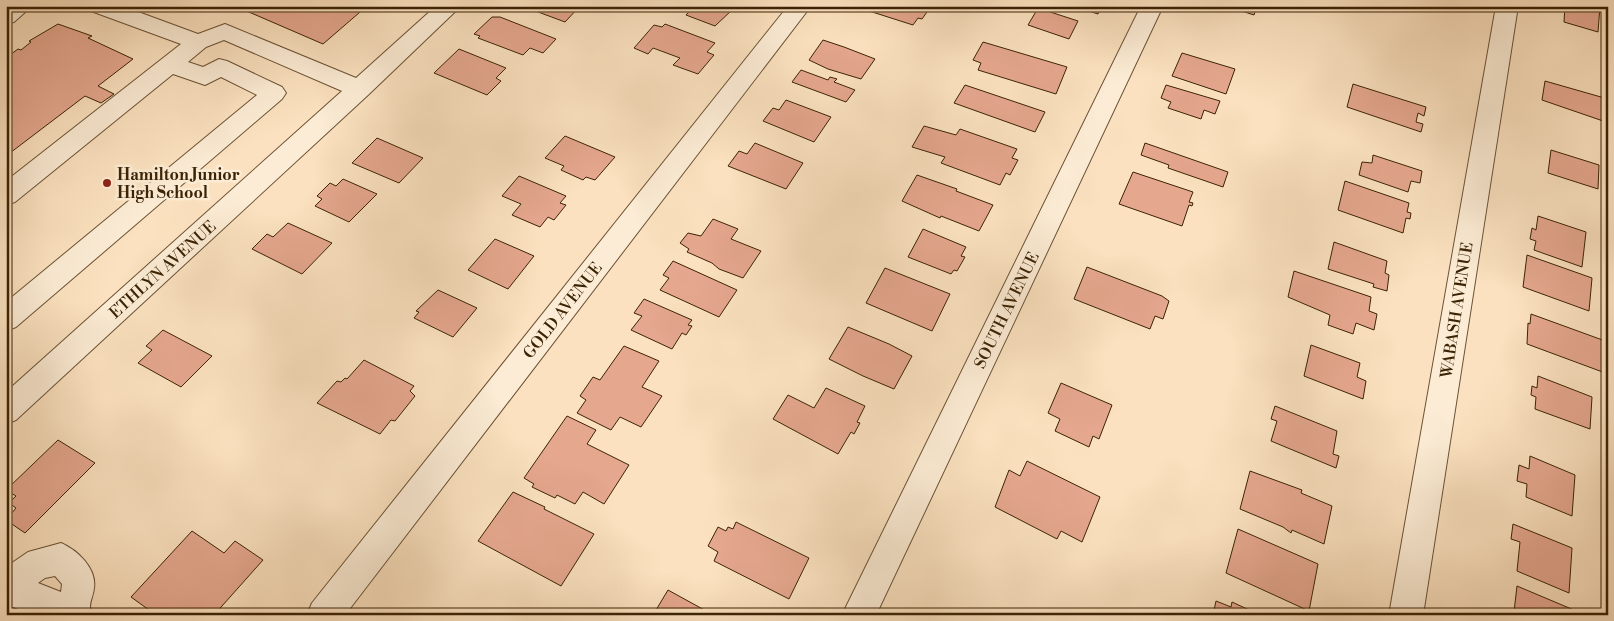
<svg xmlns="http://www.w3.org/2000/svg" width="1614" height="621" font-family="'Libre Bodoni',serif">
<style>
.building{fill:#e5a78e;stroke:#3b2305}
.lines{fill:none;stroke-linecap:round;stroke-linejoin:round}
.minor-casing{stroke:#6b5234;stroke-width:2}
.minor{fill:#fcecd5;fill-rule:evenodd}
.poi-dot{fill:#8f2418;stroke:#fcecd5;stroke-width:2}
.labels{text-anchor:middle;stroke-width:5;stroke-linejoin:round;paint-order:stroke}
.poi-label{font-size:16px;font-weight:bold;fill:#3b2305;stroke:#fcecd5;text-anchor:start}
.street-label{font-size:16px;fill:#3b2305;stroke:#fcecd5}
</style>
<rect width="100%" height="100%" fill="#fbe1bf"/>
<filter id="stains"><feTurbulence type="fractalNoise" baseFrequency=".004" numOctaves="4"/><feColorMatrix values="0 0 0 0 .2 0 0 0 0 .09 0 0 0 0 .02 0 0 0 .5 -.17"/></filter>
<radialGradient id="worn" r=".72"><stop offset=".6" stop-color="#630" stop-opacity="0"/><stop offset="1" stop-color="#630" stop-opacity=".3"/></radialGradient>
<path class="building" d="M235,6H367L323,44Z
M522,6H580L565,22Z
M694,6H731L729,9L732,10L715,26L686,15Z
M869,6H926L923,11L927,12L922,19L918,18L913,25L866,10Z
M1073,6H1102L1098,14Z
M1226,6H1257L1254,15Z
M1565,6H1600L1598,32L1564,22Z
M1038,8L1078,21L1069,39L1028,25Z
M492,17H500L556,39L543,53L530,48L523,55L478,38L480,36L474,34Z
M58,24L92,36L88,38L133,59L98,86L114,94L101,103L85,96L6,156V60L10,58L7,57L18,49L21,50L31,42L29,41Z
M665,24L715,43L707,52L714,55L698,74L673,65L680,58L653,48L648,54L634,48L654,25L662,27Z
M823,40L844,47L875,59L861,79L828,69L809,60Z
M983,42L1067,67L1056,94L978,70L981,63L973,60Z
M459,49L506,68L496,78L501,81L487,95L434,73Z
M1182,53L1235,69L1226,94L1172,76Z
M801,70L828,80L830,77L837,79L834,82L855,90L846,102L792,82Z
M1545,81L1608,99V141L1605,140L1606,122L1542,100Z
M1353,84L1426,107L1424,116L1418,113L1416,122L1423,124L1421,132L1347,107Z
M965,85L1045,112L1035,132L954,103Z
M1166,85L1220,101L1215,114L1204,110L1201,119L1168,108L1171,102L1161,98Z
M786,100L831,117L814,142L763,121L773,108L779,110Z
M924,126L956,135L960,129L1017,149L1012,158L1018,160L1010,175L1006,173L1000,185L941,163L945,157L912,147Z
M565,136L615,157L595,180L586,177L583,180L561,170L564,166L545,158Z
M377,138L423,158L399,183L352,163Z
M755,143L803,163L786,189L728,166L739,151L747,154Z
M1145,143L1228,172L1223,187L1168,168L1169,165L1141,155Z
M1551,150L1599,165L1598,189L1548,173Z
M1373,155L1422,171L1420,183L1411,181L1408,192L1359,175L1362,162L1372,163Z
M1133,172L1193,192L1189,202L1193,203L1192,206L1189,205L1182,226L1119,204Z
M917,175L957,189L956,191L993,205L979,231L941,216L940,218L902,201Z
M519,176L566,196L560,203L566,205L554,220L548,217L540,227L512,215L521,204L502,196Z
M343,179L377,194L349,222L315,206L322,199L317,196L330,183L336,186Z
M1345,181L1409,203L1407,212L1411,213L1410,219L1406,218L1403,233L1338,210Z
M1538,216L1586,232L1582,267L1534,250L1536,241L1530,239L1532,228L1536,230Z
M713,219L738,229L731,239L761,251L743,278L719,269L712,263L687,252L689,249L680,243L688,233L701,236Z
M288,223L332,243L302,274L252,249L267,234L273,237Z
M923,229L966,247L961,256L965,257L957,271L954,270L951,274L908,257Z
M495,239L534,256L508,289L468,270Z
M1334,242L1387,261L1385,273L1389,275L1387,291L1373,287L1374,284L1328,269Z
M1527,255L1592,278L1589,311L1523,287Z
M673,261L737,290L719,317L660,290L669,278L663,275Z
M1087,267L1162,296L1169,301L1163,319L1155,316L1150,329L1074,299Z
M885,268L950,294L932,331L866,303Z
M1294,271L1371,297L1369,311L1377,314L1374,330L1356,323L1353,334L1328,325L1330,315L1288,297Z
M438,290L477,308L453,337L414,318L419,312L416,311Z
M644,299L692,320L688,325L692,326L686,335L682,333L672,349L631,330L642,316L634,313Z
M1531,314L1608,342V374L1527,344L1528,323L1530,324Z
M848,327L889,344L912,356L894,389L863,376L829,359Z
M163,330L212,356L181,387L138,363L152,350L146,346Z
M1311,345L1360,363L1357,377L1366,381L1363,399L1304,376Z
M624,346L659,361L642,387L662,396L641,427L620,417L611,430L577,413L586,400L580,396L593,377L600,380Z
M364,360L414,386L410,391L415,396L395,421L391,420L380,434L317,403L337,381L341,382L345,378L347,379Z
M1538,376L1592,397L1590,429L1535,409L1536,397L1531,395L1532,386L1537,388Z
M1061,383L1112,405L1099,439L1093,436L1089,447L1055,431L1060,419L1048,413Z
M826,388L865,406L857,422L860,423L854,434L851,432L838,454L773,419L788,395L814,408Z
M1275,406L1337,431L1333,454L1339,456L1336,468L1271,441L1277,421L1271,419Z
M567,416L596,430L587,444L629,465L604,504L583,492L575,504L557,495L555,498L532,487L534,484L524,478Z
M58,440L95,463L25,533L6,520L16,508L9,503L16,496L6,490Z
M1530,456L1575,475L1572,516L1526,497L1527,484L1517,481L1519,465L1529,469Z
M1027,461L1100,497L1082,542L1061,531L1057,539L995,507L1009,470L1020,476Z
M1250,471L1302,490L1301,493L1332,506L1324,544L1292,530L1291,533L1283,527L1240,509Z
M513,492L545,507L544,509L594,534L561,586L478,541Z
M736,522L809,558L789,599L714,561L718,552L708,546L718,527L726,531L728,527L733,529Z
M1513,524L1572,548L1569,593L1517,571L1520,542L1511,539Z
M1238,529L1318,564L1309,611L1226,573Z
M192,531L224,553L235,541L263,560L214,615H156L131,597Z
M1517,586L1581,613V615H1511V611L1514,612Z
M668,590L708,612L710,609L720,615H653Z
M1216,601L1231,607L1232,602L1260,615H1213Z"/>
<g class="lines">
<g class="minor-casing">
<path id="minor" d="M6,6H32L14,22L6,24Z
M88,6H122L198,34L225,24L356,78L436,6H461L368,95L16,420L6,424V392L342,91L224,40L206,47L188,62L203,67L219,59L227,61L282,87L286,93L282,99L16,327L6,331V302L257,95L221,77L205,85L173,74L15,202L6,205V181L181,44L91,11Z
M788,6H811L345,615H307L312,603Z
M1141,6H1163L876,615H842Z
M1496,6H1518L1423,615H1389Z
M61,543C77,550 97,568 94,588C93,599 87,604 92,615H34L13,607L6,609V567L28,552ZM55,576L62,584L61,592L38,583L45,578Z"/>
</g>
<use href="#minor" class="minor"/>
</g>
<circle class="poi-dot" cx="107" cy="183" r="5"/>
<g class="labels">
<g class="poi-label">
<text x="117" y="180">Hamilton Junior<tspan x="117" dy="18">High School</tspan></text>
</g>
<g class="street-label">
<text transform="translate(162 269) rotate(-42)" y="6">ETHLYN AVENUE</text>
<text transform="translate(562 310) rotate(-52)" y="6">GOLD AVENUE</text>
<text transform="translate(1006 310) rotate(-64)" y="6">SOUTH AVENUE</text>
<text transform="translate(1456 310) rotate(-81)" y="6">WABASH AVENUE</text>
</g>
</g>
<rect width="1614" height="621" fill="none" stroke="#fbe1bf" stroke-width="25"/>
<rect x="8" y="8" width="1599" height="606" fill="none" stroke="#3b2305" stroke-width="2.5"/>
<rect x="12" y="12" width="1589" height="596" fill="none" stroke="#3b2305"/>
<rect width="100%" height="100%" filter="url(#stains)"/>
<rect width="100%" height="100%" fill="url(#worn)"/>
</svg>
